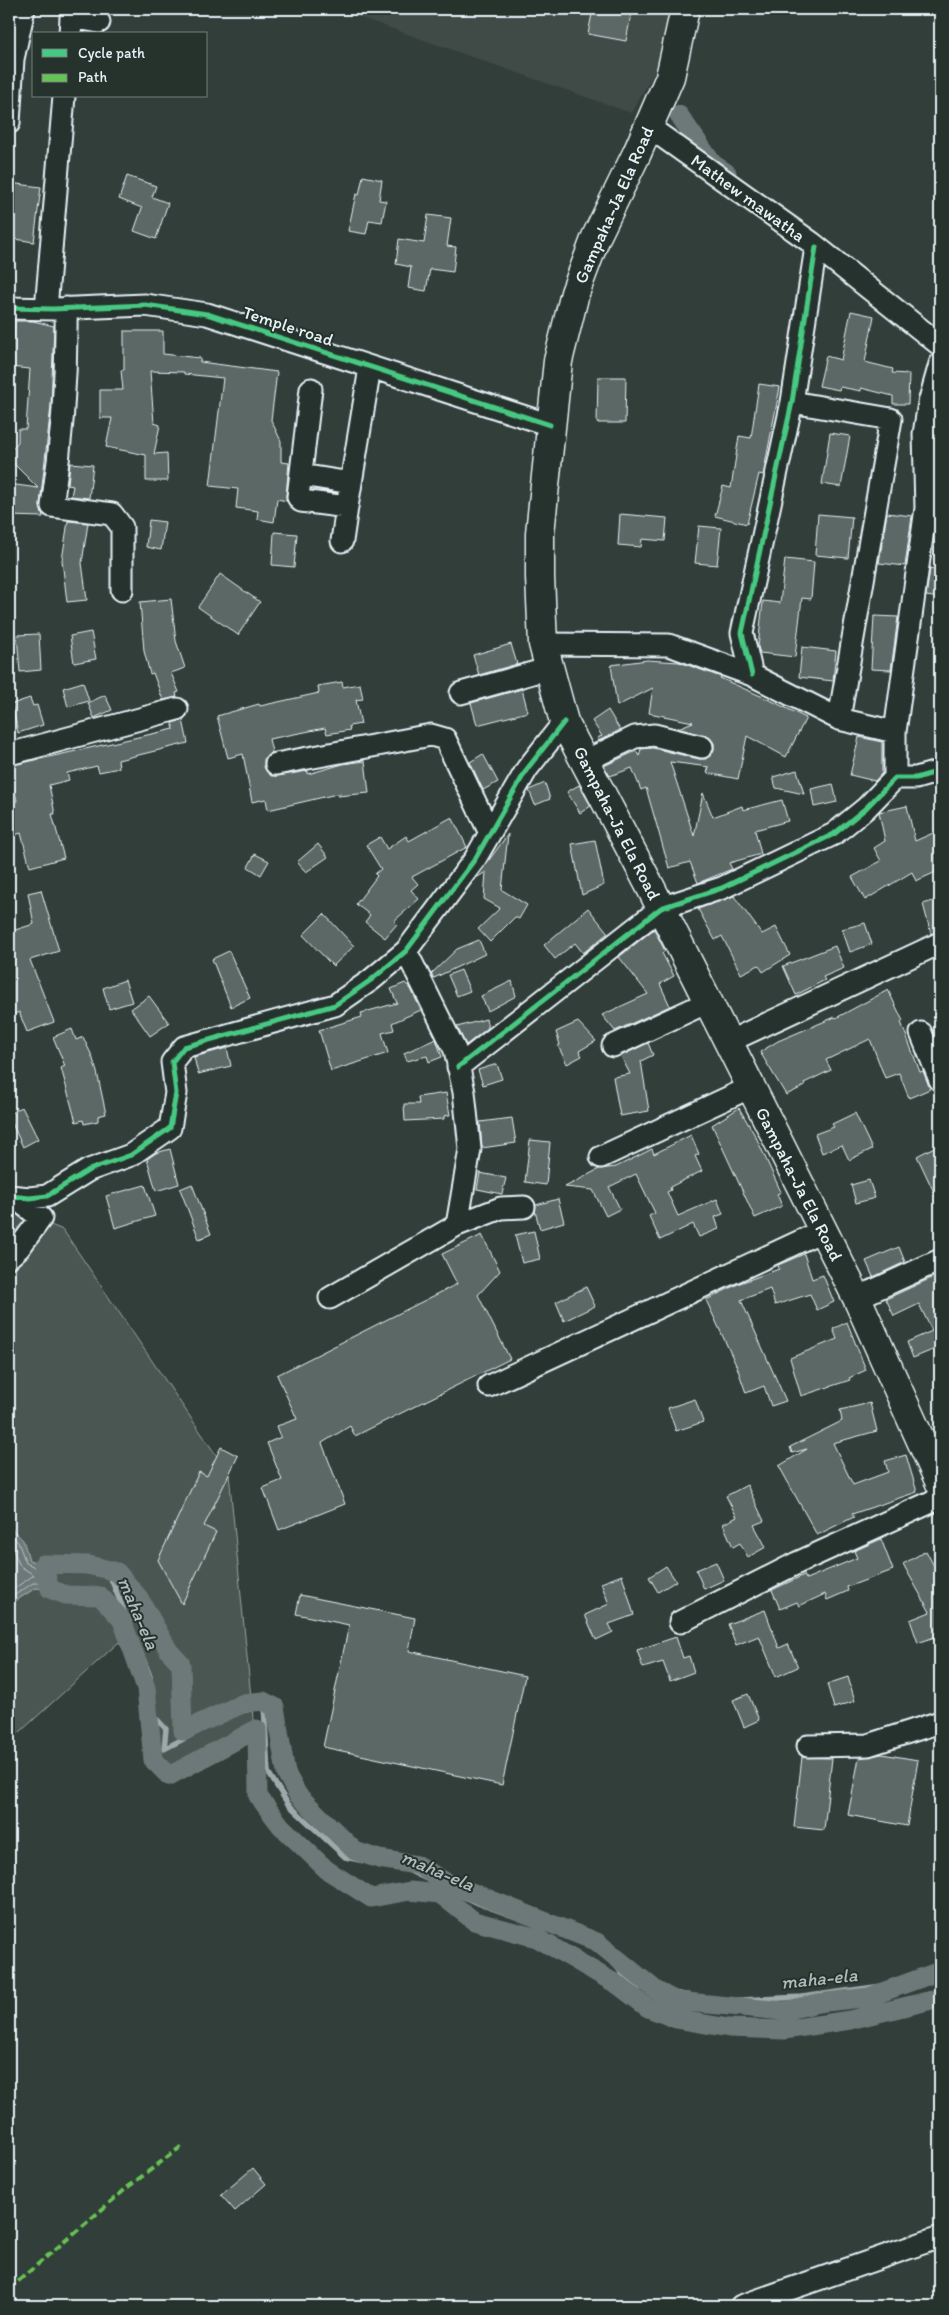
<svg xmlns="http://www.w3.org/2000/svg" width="949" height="2315" font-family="Itim,sans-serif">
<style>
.built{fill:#3f4b46}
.green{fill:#495651;stroke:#98a4a4}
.water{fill:#6d7978;stroke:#9ea9ab}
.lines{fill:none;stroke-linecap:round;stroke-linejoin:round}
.shore{stroke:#b7c1c5;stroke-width:1}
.stream{stroke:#9ea9ab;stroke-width:5.5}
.canal{stroke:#6d7978;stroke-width:19}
.building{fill:#5c6865;stroke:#e8f1f8}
.minor-casing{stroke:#e8f1f8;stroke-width:25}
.highway-casing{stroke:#e8f1f8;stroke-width:31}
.minor{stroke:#26332d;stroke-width:21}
.highway{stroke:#26332d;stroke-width:28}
.quiet{stroke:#66c356;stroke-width:4;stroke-dasharray:8 4;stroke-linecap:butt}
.cycleway-casing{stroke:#26332d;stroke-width:8}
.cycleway{stroke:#46c982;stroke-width:5}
.labels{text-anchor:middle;stroke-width:4;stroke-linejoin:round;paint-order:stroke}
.street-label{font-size:18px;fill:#e8f1f8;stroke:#26332d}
.water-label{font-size:19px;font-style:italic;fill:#b1bbbe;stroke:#26332d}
</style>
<rect width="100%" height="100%" fill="#323e39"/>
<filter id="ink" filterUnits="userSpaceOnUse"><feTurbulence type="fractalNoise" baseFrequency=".02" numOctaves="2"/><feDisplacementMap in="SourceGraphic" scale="10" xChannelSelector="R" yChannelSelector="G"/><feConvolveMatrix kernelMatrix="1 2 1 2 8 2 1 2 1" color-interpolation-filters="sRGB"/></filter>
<g filter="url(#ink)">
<path class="built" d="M336,9H671L658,66L631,113Z"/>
<path class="green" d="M9,1208L63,1230L229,1474L254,1728L169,1776L151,1763L145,1687L119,1642L9,1742V1605L36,1588L49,1589L29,1560L23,1540L9,1526Z"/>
<path class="water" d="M9,1526L23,1540L29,1560L43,1564L50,1589L35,1588L9,1605Z"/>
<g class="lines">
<path class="shore" d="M9,1533L18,1542L26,1563L39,1569L42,1581L40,1583H33L9,1599
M9,1541L20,1566L34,1575L9,1592"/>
<path class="stream" d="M37,1568L75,1569L110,1576L150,1676L153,1715L166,1729L164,1749L233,1713L264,1706L268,1772L288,1804L345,1857L408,1870L475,1902L603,1949L632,1986L721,2001L802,1997L940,1978"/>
<path class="canal" d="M679,115L713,164L727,173
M940,1971L869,1997L818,2003L784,2011L676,2001L657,1991L597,1942L446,1882L417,1865L379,1859L355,1851L298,1795L286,1773L275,1707L263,1701L244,1703L183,1731L181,1664L169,1651L139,1598L117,1572L89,1565L43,1564L50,1589L66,1595L100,1596L122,1620L146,1688L153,1760L169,1776L257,1729L258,1796L281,1826L327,1870L371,1898L410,1891L440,1894L474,1921L537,1938L618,1985L648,2008L676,2019L729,2028L784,2030L850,2020L940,1998"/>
</g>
<path class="building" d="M593,9H632L626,41L588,34Z
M127,176L156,186L152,197L168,203L156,239L134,231L142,208L119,199Z
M363,176L382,180L379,200L386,201L382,222L369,220L366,234L348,231L356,194L359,195Z
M9,183L41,187L34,242L9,238Z
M428,215L451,218L447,246L456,247L453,272L430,269L426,291L408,288L411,267L396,264L399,239L424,243Z
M851,311L874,316L865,362L893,369L892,373L909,374L908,404H893V396L861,388V391L840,387L839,390L819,386L826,356L841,360Z
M15,321H33L54,326L51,406L40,504L43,517L9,516V484L38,488L9,459V452L18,442V429H26L30,369L9,367V337L14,338Z
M124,331H163V354L200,358V362L277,372L271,420L281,441V462L289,463L286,496L287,501L277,499L274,522L257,519L258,511L236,508L238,489L210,486L223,378L184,374V372L150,371L154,423L160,425L154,454L167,453L168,481H146V455L106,447L112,418H100V390H123L121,370H124Z
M598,377H626L625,423H597Z
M759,384L780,387L763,475L759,474L747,524L715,516L723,486L731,488L739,436L751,438Z
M830,433L850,436L841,487L822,484Z
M70,463L93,465L89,498L71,496L73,486L68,485Z
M887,513L912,516L905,566L879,563Z
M620,514L667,518L665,541L642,539L641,547L618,545Z
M818,514L852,517L848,558L815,555Z
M149,520L165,522L161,550L146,547Z
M68,521L88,523L82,563L87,600L67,602L62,560Z
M699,526L721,528L717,565L695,563Z
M274,532L297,534L294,567L272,565Z
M785,559L814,562L811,599L802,598L795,657L760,653L758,647L763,601L780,603Z
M930,569L940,571V598L926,596Z
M220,574L260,602L238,635L198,607Z
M171,599L176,641L185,668L171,673L179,692L176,693L177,697L163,700L153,673L150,674L144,651L140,602Z
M874,616L898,617L891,670L871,669Z
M91,632L96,659L74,663L70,636Z
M39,634L41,670L20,672L17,635Z
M511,644L517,664L479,675L473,655Z
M802,647L836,651L833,681L799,677Z
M647,660L679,662L721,677L720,678L772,701L806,718L786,757L747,736L738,779L707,773L709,767L670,762L694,836L703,793L713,817L742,806L743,810L782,800L788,821L755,830L761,854L729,863L732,869L698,883L690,862L669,868L646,788L641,790L632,768L610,776L604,766L636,751L639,756L641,749L653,748L699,759H706L714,750V743L710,738L678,728L693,722L649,713L653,688L617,706L611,665Z
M83,682L89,701L68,707L63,688Z
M342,682L343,687L360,684L363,699L356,700L361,724L349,726L350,730L327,734L325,728L269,739L272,752L264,759V767L271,776H278L308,771V774L343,764L365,761L369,793L338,796L341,793L268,810L266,799L252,802L243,754L228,758L217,716L259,704L260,706L319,693L318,686Z
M522,689L528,712L477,725L471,703Z
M105,695L112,710L94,718L88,703Z
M30,698L33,706L37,705L43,725L18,733L12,704Z
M608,710L620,730L599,741L597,738L602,736L592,721Z
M183,720L188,743L118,760L119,768L99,772L97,766L67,773L69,780L49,785L55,814H52L64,858L30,867L21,833L9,837V804L17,801L9,766L174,729L172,723Z
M859,737L882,742V773L875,781L850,775Z
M483,754L498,782L483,790L470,762Z
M797,770L804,794L776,788L773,777Z
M545,783L550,799L535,805L529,790Z
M833,784L837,802L814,807L811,789Z
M579,785L591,806L580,813L567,792Z
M907,806L915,841L940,830V867L935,870L936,872L916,881L912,872L865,900L852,877L881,861L874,848L885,841L879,812Z
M452,817L467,847L412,877L418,884L411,890L419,899L394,921L397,924L385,938L365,922L370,915L356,904L377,876L375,874L381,869L366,845L380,837L387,849L406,836L409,841Z
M508,834L502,890L527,905L519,919L515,917L490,942L478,929L500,908L484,899L486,872L476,878Z
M595,840L604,885L582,895L572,844Z
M318,844L328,857L306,872L297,862Z
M255,854L269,861L261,875L248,867Z
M41,890L59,951L30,960L54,1022L27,1032L19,1012L9,1017V954H14L9,932L34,924L28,893Z
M734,896L762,934L776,927L790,955L763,972L759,965L741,974L722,936L715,940L698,909Z
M940,899V931L931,934L923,904Z
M588,908L608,933L583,953L575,943L555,959L544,945Z
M324,914L354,946L333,966L303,935Z
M865,923L872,944L850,952L842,929Z
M654,929L665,951L662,953L674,976L660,984L670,1006L615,1031L602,1015L648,994L619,957Z
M479,940L485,954L434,978L431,974L457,949Z
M835,946L844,968L823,977L825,980L796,995L783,966Z
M229,951L250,998L231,1007L212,959Z
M461,970L470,991L457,996L448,975Z
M125,980L132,1002L109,1009L103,988Z
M512,981L516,996L488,1011L481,996Z
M405,983L411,989L421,1010L392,1023L394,1030L382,1033L388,1053L331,1071L319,1030L362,1017L361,1013L397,1003L391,989Z
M888,990L903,1021L901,1022L920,1072L923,1071L930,1089L909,1098L899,1073L885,1078L870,1039L826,1060L831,1070L804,1083L805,1086L786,1095L760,1052L778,1041L835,1017L836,1018Z
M149,996L169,1023L150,1036L131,1009Z
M486,1019L488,1028L466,1045L457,1027Z
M578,1022L596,1041L579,1051L582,1056L567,1064L558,1046L560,1045L556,1032Z
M72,1029L76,1040L83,1037L92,1056L97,1072L106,1114L98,1116V1121L84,1124L83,1120L76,1122L61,1068L65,1066L53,1037Z
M436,1039L442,1057L429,1062L427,1056L407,1061L404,1053Z
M648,1043L653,1055L641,1061L649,1111L620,1116L613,1077L630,1074L621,1056Z
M227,1048L231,1066L198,1074L194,1057Z
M497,1064L502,1079L483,1085L478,1070Z
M446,1093L450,1115L444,1116V1119L405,1121L404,1104H419L418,1097Z
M22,1107L38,1139L23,1147L9,1117V1114Z
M739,1108L756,1137L781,1192L777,1194L782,1206L755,1218L712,1125Z
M855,1113L872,1149L849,1160L842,1145L822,1153L815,1134L834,1127L832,1124Z
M512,1118L516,1143L482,1148L480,1122Z
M691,1135L699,1154L695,1156L702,1171L670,1187L671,1190L667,1192L678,1216L717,1199L723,1214L715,1217L719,1229L699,1237L693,1224L660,1240L649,1216L655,1213L636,1174L609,1187L620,1209L606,1216L593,1190L565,1187L599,1169L616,1167L652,1149L654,1154Z
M530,1140L550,1142L546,1185L525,1182Z
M940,1144V1205L917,1156Z
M170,1149L179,1184L156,1191L147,1159L156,1153Z
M480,1173L506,1178L502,1194L477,1189Z
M869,1180L875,1198L856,1203L851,1185Z
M192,1184L211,1234L199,1239L180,1189Z
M145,1185L155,1216L115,1228L106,1196Z
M558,1199L564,1222L540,1229L535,1211L536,1205Z
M534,1231L540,1259L522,1263L515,1235Z
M482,1235L500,1271L478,1295L510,1359L355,1436L350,1426L322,1443L345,1504L279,1530L263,1488L282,1480L267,1443L281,1437L277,1426L297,1419L277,1375L457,1284L442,1254Z
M899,1247L905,1262L873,1277L866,1261Z
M804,1254L812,1279L823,1275L834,1302L817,1310L810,1294L775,1305L770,1289L741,1300L786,1401L771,1406L764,1386L746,1393L737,1367L706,1300L740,1283L779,1269L778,1265Z
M940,1274V1347L913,1358L907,1342L932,1331L919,1304L894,1316L886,1299Z
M586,1287L595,1306L564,1321L556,1302Z
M847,1322L866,1370L849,1378L850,1380L801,1396L790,1358L837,1339L833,1329Z
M695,1399L703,1422L676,1431L668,1408Z
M870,1403L877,1431L833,1443L853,1485L888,1472L885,1461L906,1455L917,1492L852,1514L854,1517L817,1535L779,1466L807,1449L792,1453L790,1447L842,1421L840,1410Z
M221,1447L238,1456L204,1526L216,1532L182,1604L158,1560L199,1472L207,1476Z
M747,1485L764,1521L754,1525L766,1547L748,1557L740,1543L733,1547L723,1524L737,1517L726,1496Z
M881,1539L893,1570L847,1587L848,1591L827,1600L825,1594L799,1606L797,1602L780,1609L772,1590L804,1575L806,1579L857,1558L854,1551Z
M926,1551L940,1577V1635L918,1643L910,1620L930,1612L903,1564Z
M716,1562L724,1580L704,1589L696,1570Z
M666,1566L676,1581L658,1592L649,1577Z
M622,1575L634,1615L609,1624L613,1632L596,1640L585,1615L609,1604L601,1583Z
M300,1595L415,1618L409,1651L525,1676L502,1785L323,1747L349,1625L296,1614Z
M765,1610L779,1648L788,1644L798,1667L776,1677L759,1636L736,1645L728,1624Z
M676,1637L683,1658L689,1656L694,1672L670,1681L663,1662L643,1668L637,1650Z
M848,1677L855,1701L834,1708L827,1684Z
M748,1694L759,1720L744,1727L733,1700Z
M882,1754L918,1760L907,1826L848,1815L859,1758Z
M802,1757L832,1758L824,1830L794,1827Z
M253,2168L266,2184L235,2211L221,2195Z"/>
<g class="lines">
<g class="minor-casing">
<path id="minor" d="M70,34L71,17L99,22
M9,123L13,59L24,9
M649,127L812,243L940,345
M9,308L53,309L145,305L207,314L550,425
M66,308C67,374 62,441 52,506L112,514L122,527V590
M46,309L64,96
M311,389L298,497L301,501L347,507L370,368
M792,402L891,419L839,719
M301,475L351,483
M342,541L347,507
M543,644L669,645L752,675L839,719L895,732
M752,675L742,633L792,402L816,247
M461,693L550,668
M9,754L177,709
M585,761L635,737L654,735L702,747
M276,764L431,735L445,739L490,833
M895,778V732L926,508L924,434L929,403L940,364
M921,1033L940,1080
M728,1042L940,943
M613,1046L708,1002
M458,1067L661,908L722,888L834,834L866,808L895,778H916L940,771
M601,1157L751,1087
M9,1196L30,1198L47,1196L89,1170L131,1155L170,1128L176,1093L172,1062L184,1047L335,1005L371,980L406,951L475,859L527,769L564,722
M457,1225L501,1208L524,1207
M9,1257L19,1248L41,1218L15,1198
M330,1298L457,1225L470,1149L464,1092L455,1050L406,951
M857,1298L940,1260
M489,1386L822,1231
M680,1622L797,1563L940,1498
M808,1746L868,1745L940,1722
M741,2306L940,2237"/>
</g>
<g class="highway-casing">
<path id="highway" d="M685,9L670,77L637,153L596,237L575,293L558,361L540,533V577L543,644L564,722L651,888L857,1298L940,1483"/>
</g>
<use href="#minor" class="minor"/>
<use href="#highway" class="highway"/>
<path class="quiet" d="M9,2289L128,2187L182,2146"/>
<g class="cycleway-casing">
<path id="cycleway" d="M9,308L53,309L145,305L207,314L550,425
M752,675L742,633L792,402L816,247
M458,1067L661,908L722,888L834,834L866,808L895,778H916L940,771
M9,1196L30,1198L47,1196L89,1170L131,1155L170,1128L176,1093L172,1062L184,1047L335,1005L371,980L406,951L475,859L527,769L564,722"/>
</g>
<use href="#cycleway" class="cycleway"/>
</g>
</g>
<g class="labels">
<g class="street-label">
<text transform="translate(748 198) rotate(36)" y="6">Mathew mawatha</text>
<text transform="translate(614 205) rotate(-66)" y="6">Gampaha-Ja Ela Road</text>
<text transform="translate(288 326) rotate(18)" y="6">Temple road</text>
<text transform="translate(617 823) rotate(63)" y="6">Gampaha-Ja Ela Road</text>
<text transform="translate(799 1184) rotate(63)" y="6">Gampaha-Ja Ela Road</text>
</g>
<g class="water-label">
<text transform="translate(139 1613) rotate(67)" y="7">maha-ela</text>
<text transform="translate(438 1870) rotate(23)" y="7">maha-ela</text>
<text transform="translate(819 1978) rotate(-6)" y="7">maha-ela</text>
</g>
</g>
<rect width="949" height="2315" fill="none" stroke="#26332d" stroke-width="30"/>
<rect x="15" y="15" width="919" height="2285" fill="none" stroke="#e8f1f8" stroke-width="2" filter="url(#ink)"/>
<rect x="32" y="32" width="175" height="65" fill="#26332d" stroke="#747f7e"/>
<rect x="42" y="49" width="25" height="8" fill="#46c982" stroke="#747f7e"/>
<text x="78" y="58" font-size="15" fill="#e8f1f8">Cycle path</text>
<rect x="42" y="74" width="25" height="8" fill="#66c356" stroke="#747f7e"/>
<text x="78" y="82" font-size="15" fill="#e8f1f8">Path</text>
</svg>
